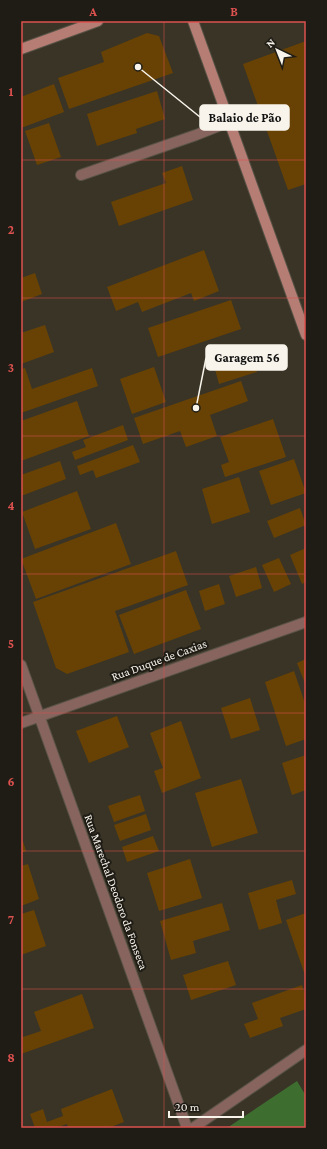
<svg xmlns="http://www.w3.org/2000/svg" width="327" height="1149" font-family="'Crimson Pro',serif">
<style>
.forest{fill:#3d6e30}
.building{fill:#684205}
.lines{fill:none;stroke-linecap:round;stroke-linejoin:round}
.lane-casing{stroke:#585346;stroke-width:12}
.street-casing{stroke:#585346;stroke-width:12}
.secondary-casing{stroke:#585346;stroke-width:12}
.lane{stroke:#88645e;stroke-width:10}
.street{stroke:#88645e;stroke-width:10}
.secondary{stroke:#b67d74;stroke-width:10}
.grid{fill:none;stroke:#dd514f;stroke-width:1;stroke-opacity:0.55}
.labels{text-anchor:middle;stroke-width:4;stroke-linejoin:round;paint-order:stroke}
.street-label{font-size:12px;fill:#f8f4eb;stroke:#1e1c15}
.leader{fill:none;stroke:#f8f4eb;stroke-width:1.5}
.callout-dot{fill:#f8f4eb;stroke:#1e1c15;stroke-width:1.5}
.callout{fill:#f8f4eb;stroke:#f8f4eb;stroke-width:1.5}
.callout-label{font-size:13px;text-anchor:middle;font-weight:bold;fill:#111}
.neatline{fill:none;stroke:#dd514f;stroke-width:1.5}
.grid-label{font-size:13px;text-anchor:middle;font-weight:bold;fill:#dd514f}
</style>
<rect width="100%" height="100%" fill="#393426"/>
<path class="forest" d="M297,1081L306,1096V1128H227Z"/>
<path class="building" d="M147,33L159,36L173,73L69,109L58,78L104,62L101,52Z
M306,41V184L288,190L243,64Z
M54,84L64,112L21,128V97Z
M157,91L165,119L136,129L137,133L97,146L87,114Z
M49,123L61,157L37,165L25,131Z
M182,166L193,200L119,226L111,202L166,183L162,173Z
M204,250L219,291L194,301L191,293L142,312L138,302L116,311L107,287Z
M35,273L42,294L21,302V278Z
M231,300L241,329L158,357L148,328Z
M45,325L54,352L21,364V333Z
M250,349L257,372L219,384L213,362Z
M154,367L166,402L132,414L120,379Z
M25,368L32,389L92,368L98,386L21,413V369Z
M241,381L248,401L210,415L217,436L186,447L180,431L143,444L134,418Z
M77,401L89,436L21,461V421Z
M273,419L286,457L225,477L221,465L229,462L220,437Z
M123,425L128,440L75,460L72,452L86,447L83,440Z
M133,445L140,462L96,478L93,470L80,475L77,466Z
M294,459L306,493L271,505L259,471Z
M60,461L66,479L21,496V475Z
M239,477L250,512L212,524L202,489Z
M77,491L91,529L35,549L22,512Z
M300,508L306,525L274,538L267,521Z
M116,523L131,564L36,599L21,559Z
M306,548V582L302,584L290,555Z
M176,551L188,585L115,611L129,652L67,674L56,668L33,602Z
M279,558L291,584L274,592L262,565Z
M256,567L262,588L236,597L229,576Z
M219,584L225,604L205,611L199,591Z
M186,590L201,629L134,654L119,615Z
M306,659V686L297,663Z
M294,671L306,706V739L286,746L265,682Z
M250,698L260,730L231,739L221,708Z
M117,716L129,747L89,763L76,731Z
M181,721L201,778L162,793L154,771L163,768L150,733Z
M306,755V790L292,795L282,763Z
M241,779L258,833L212,847L195,793Z
M140,795L145,811L114,822L108,806Z
M146,814L151,830L120,841L114,825Z
M21,835L26,851L21,853Z
M153,836L159,851L127,862L122,847Z
M190,859L202,898L159,911L147,873Z
M28,864L39,899L21,906V866Z
M292,880L296,894L276,900L282,923L259,930L248,893Z
M222,903L230,930L193,941L196,953L171,960L160,921Z
M34,910L46,946L21,955V914Z
M306,913V978L286,920Z
M228,961L236,985L191,1000L183,975Z
M302,985L306,997V1009L280,1018L283,1026L250,1038L244,1024L258,1019L252,1003Z
M82,994L94,1028L21,1054V1031L23,1037L41,1031L34,1012Z
M112,1089L124,1122L108,1128H68L67,1124L55,1128H35L30,1114L43,1109L47,1122L63,1116L61,1109Z"/>
<g class="lines">
<g class="lane-casing">
<path id="lane" d="M81,175L196,135L229,122"/>
</g>
<g class="street-casing">
<path id="street" d="M21,665L187,1128
M21,723L306,622
M193,1128L306,1050"/>
</g>
<g class="secondary-casing">
<path id="secondary" d="M193,21L306,335
M21,49L98,21"/>
</g>
<use href="#lane" class="lane"/>
<use href="#street" class="street"/>
<use href="#secondary" class="secondary"/>
</g>
<path class="grid" d="M164,21V1128M21,160H306M21,298H306M21,436H306M21,574H306M21,713H306M21,851H306M21,989H306"/>
<g class="labels">
<g class="street-label">
<text transform="translate(159 660) rotate(-20)" y="4">Rua Duque de Caxias</text>
<text transform="translate(116 892) rotate(70)" y="4">Rua Marechal Deodoro da Fonseca</text>
</g>
</g>
<path class="leader" d="M138 67L200 117M196 408L206 358"/>
<g class="callout-dot">
<circle cx="138" cy="67" r="4"/>
<circle cx="196" cy="408" r="4"/>
</g>
<g class="callout">
<rect x="200" y="105" width="89" height="25" rx="4"/>
<rect x="206" y="345" width="81" height="25" rx="4"/>
</g>
<g class="callout-label">
<text x="245" y="122">Balaio de Pão</text>
<text x="247" y="362">Garagem 56</text>
</g>
<rect width="327" height="1149" fill="none" stroke="#1e1c15" stroke-width="44"/>
<g transform="translate(277 50) rotate(317)" stroke="#1e1c15" stroke-width="3" paint-order="stroke">
<path d="M0-3L7 15L0 10L-7 15Z" fill="#f8f4eb"/>
<text y="-6" font-size="11" font-weight="bold" text-anchor="middle" fill="#f8f4eb">N</text>
</g>
<path d="M169 1111v6h74v-6" fill="none" stroke="#f8f4eb" stroke-width="2"/>
<text x="175" y="1111" font-size="12" fill="#f8f4eb" stroke="#1e1c15" stroke-width="3" paint-order="stroke">20 m</text>
<rect x="22" y="22" width="283" height="1105" class="neatline"/>
<g class="grid-label">
<text x="93" y="16">A</text>
<text x="234" y="16">B</text>
<text x="11" y="96">1</text>
<text x="11" y="234">2</text>
<text x="11" y="372">3</text>
<text x="11" y="510">4</text>
<text x="11" y="648">5</text>
<text x="11" y="786">6</text>
<text x="11" y="924">7</text>
<text x="11" y="1062">8</text>
</g>
</svg>
